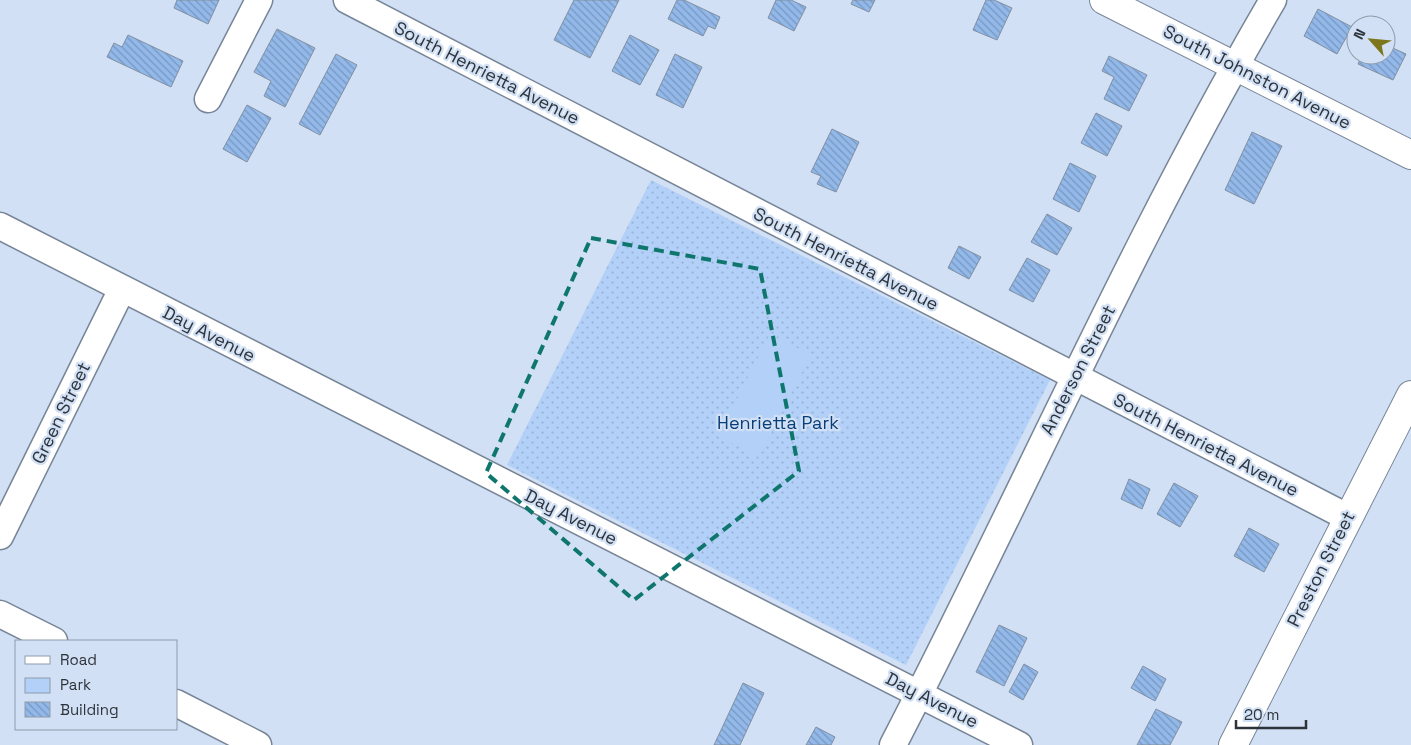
<svg xmlns="http://www.w3.org/2000/svg" width="1411" height="745" font-family="'Space Grotesk',sans-serif">
<style>
.green{fill:url(#green-dots)}
.pitch{fill:#b2d0f8}
.building{fill:url(#building-back-hatch);stroke:#818fa1}
.lines{fill:none;stroke-linecap:round;stroke-linejoin:round}
.minor-casing{stroke:#778597;stroke-width:29}
.tertiary-casing{stroke:#778597;stroke-width:30}
.minor{stroke:#fff;stroke-width:26}
.tertiary{stroke:#fff;stroke-width:28}
.marked{fill:none;stroke:#0f766e;stroke-width:4;stroke-dasharray:10 6;stroke-linejoin:round}
.labels{text-anchor:middle;stroke-width:4.5;stroke-linejoin:round;paint-order:stroke}
.street-label{font-size:18px;fill:#2d333a;stroke:#d1e0f4}
.park-label{font-size:18px;fill:#083e79;stroke:#d1e0f4}
</style>
<defs>
<pattern id="green-dots" width="8" height="8" patternUnits="userSpaceOnUse" patternTransform="scale(1.25)"><rect width="8" height="8" fill="#b2d0f8"/><path d="M2 2h.1M6 6h.1" fill="none" stroke="#99b3d5" stroke-width="1.8" stroke-linecap="round"/></pattern>
<pattern id="building-back-hatch" width="6" height="6" patternUnits="userSpaceOnUse" patternTransform="scale(1.25)"><rect width="6" height="6" fill="#92b9ea"/><path d="M-1 5l2 2M0 0l6 6M5-1l2 2" fill="none" stroke="#7897bf"/></pattern>
</defs>
<rect width="100%" height="100%" fill="#d1e0f4"/>
<path class="green" d="M651,180L1050,380L906,665L507,465Z"/>
<path class="pitch" d="M770,334L811,355L759,457L718,436Z"/>
<path class="building" d="M177,0H219L208,24L174,8Z
M574,0H619L590,58L554,40Z
M677,0H684L720,17L715,29L708,26L703,36L668,19Z
M776,0H791L806,7L794,31L768,18Z
M853,0H875L869,12L851,4Z
M986,0H994L1012,8L997,40L973,30Z
M1318,9L1352,27L1337,54L1304,36Z
M277,29L315,48L285,107L264,96L271,81L254,72Z
M128,35L183,61L171,87L107,57L114,43L122,47Z
M630,35L659,50L640,85L612,71Z
M1386,45L1406,54L1393,80L1358,64L1362,55H1386Z
M336,54L357,65L320,135L299,124Z
M675,54L702,67L683,108L656,95Z
M1109,56L1147,75L1129,111L1104,99L1114,77L1102,71Z
M247,105L271,118L247,162L223,149Z
M1096,113L1122,126L1107,156L1081,143Z
M832,129L859,142L836,192L817,184L821,176L811,172Z
M1252,132L1282,146L1254,204L1225,190Z
M1070,163L1096,176L1079,212L1053,199Z
M1047,214L1072,228L1057,255L1031,242Z
M959,246L981,257L969,279L948,268Z
M1027,258L1050,270L1033,302L1009,290Z
M1129,479L1150,489L1142,509L1121,499Z
M1174,483L1198,496L1180,527L1157,514Z
M1249,528L1279,544L1264,572L1234,556Z
M999,625L1027,638L1004,686L976,672Z
M1024,664L1038,672L1023,700L1009,692Z
M1143,666L1166,679L1155,701L1131,688Z
M743,683L764,693L740,745H714Z
M1156,709L1182,722L1170,745H1137Z
M816,727L835,737L831,745H806Z"/>
<g class="lines">
<g class="minor-casing">
<path id="minor" d="M347,0L1347,517
M208,99L259,0
M0,226L1019,745
M0,536L122,289
M0,614L54,641
M176,703L258,745
M893,745C1021,498 1132,241 1273,0"/>
</g>
<g class="tertiary-casing">
<path id="tertiary" d="M1104,0L1411,155
M1233,745L1411,395"/>
</g>
<use href="#minor" class="minor"/>
<use href="#tertiary" class="tertiary"/>
</g>
<path class="marked" d="M591,238L760,269L799,471L634,600L486,473Z"/>
<g class="labels">
<g class="street-label">
<text transform="translate(487 73) rotate(27)" y="6">South Henrietta Avenue</text>
<text transform="translate(1257 77) rotate(27)" y="6">South Johnston Avenue</text>
<text transform="translate(846 259) rotate(27)" y="6">South Henrietta Avenue</text>
<text transform="translate(209 334) rotate(27)" y="6">Day Avenue</text>
<text transform="translate(1078 370) rotate(-63)" y="6">Anderson Street</text>
<text transform="translate(61 413) rotate(-64)" y="6">Green Street</text>
<text transform="translate(1206 445) rotate(27)" y="6">South Henrietta Avenue</text>
<text transform="translate(571 517) rotate(27)" y="6">Day Avenue</text>
<text transform="translate(1321 569) rotate(-63)" y="6">Preston Street</text>
<text transform="translate(932 700) rotate(27)" y="6">Day Avenue</text>
</g>
<g class="park-label">
<text x="778" y="429">Henrietta Park</text>
</g>
</g>
<rect x="15" y="640" width="162" height="90" fill="#d1e0f4" stroke="#8f9baa"/>
<rect x="25" y="656" width="25" height="8" fill="#ffffff" stroke="#8f9baa"/>
<text x="60" y="665" font-size="15" fill="#2d333a">Road</text>
<rect x="25" y="678" width="25" height="15" fill="#b2d0f8" stroke="#8f9baa"/>
<text x="60" y="690" font-size="15" fill="#2d333a">Park</text>
<rect x="25" y="702" width="25" height="15" fill="url(#building-back-hatch)" stroke="#8f9baa"/>
<text x="60" y="715" font-size="15" fill="#2d333a">Building</text>
<g transform="translate(1371 40) rotate(297)"><circle r="24" fill="#d1e0f4" stroke="#8f9baa"/>
<path d="M0-4L9 19L0 12L-9 19Z" fill="#7d761a"/>
<text y="-8" font-size="14" font-weight="bold" text-anchor="middle" fill="#2d333a">N</text>
</g>
<path d="M1236 720v8h70v-8" fill="none" stroke="#2d333a" stroke-width="2.5"/>
<text x="1244" y="720" font-size="15" fill="#2d333a" stroke="#d1e0f4" stroke-width="4" paint-order="stroke">20 m</text>
</svg>
